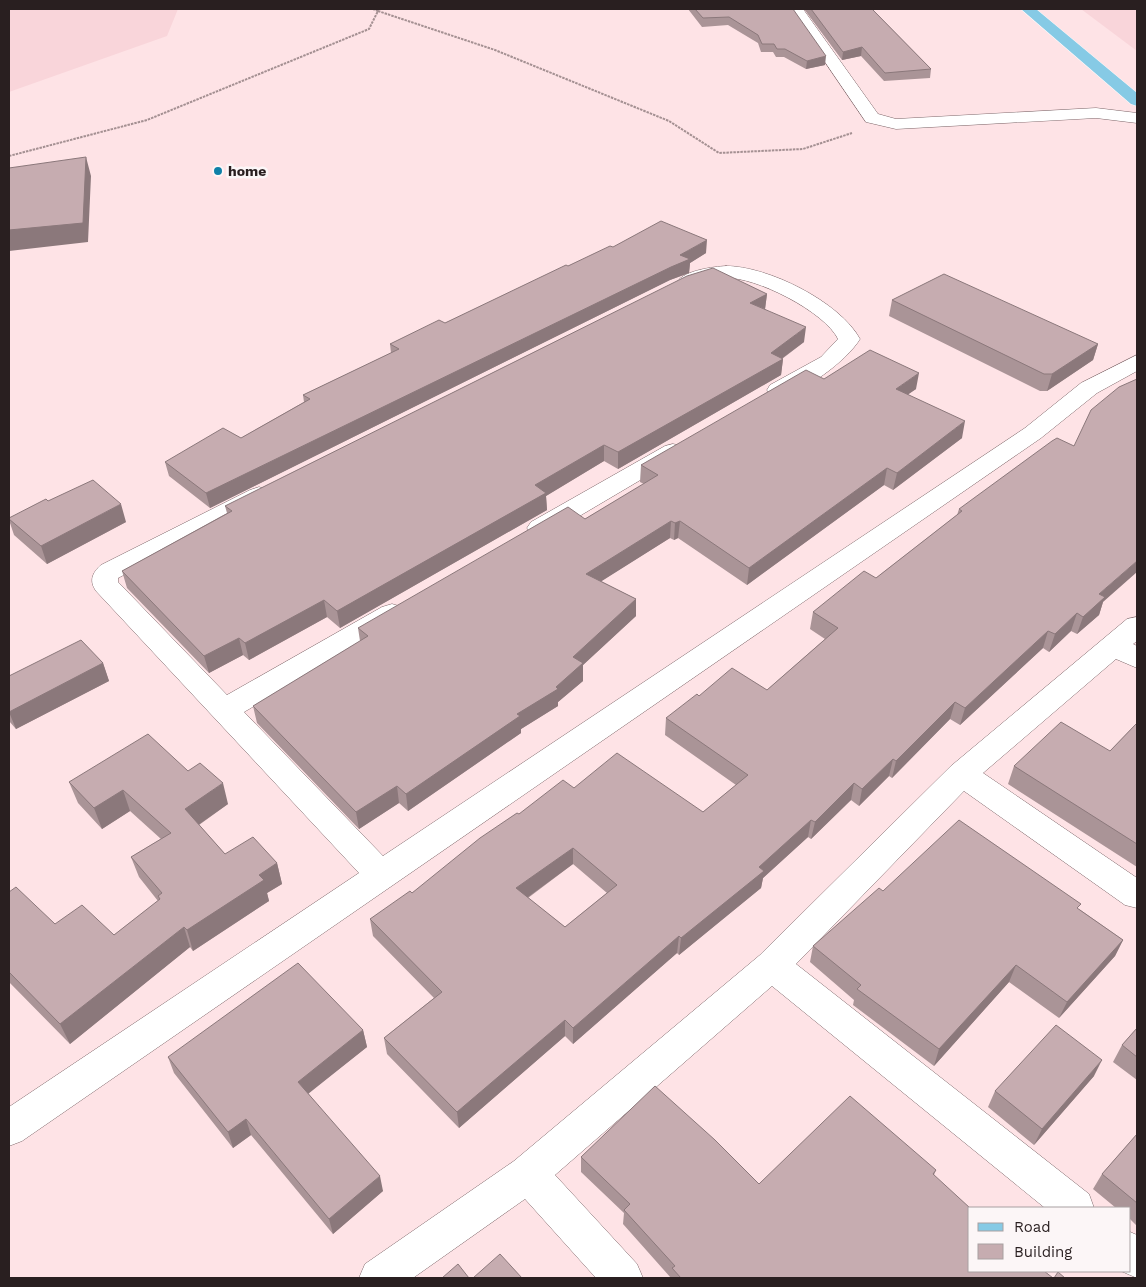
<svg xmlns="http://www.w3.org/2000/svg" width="1146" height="1287" font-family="'Work Sans',sans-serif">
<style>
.built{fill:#f9d5da}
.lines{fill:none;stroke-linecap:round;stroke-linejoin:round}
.minor-casing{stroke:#7d6669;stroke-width:1}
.major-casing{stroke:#fff;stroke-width:1}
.path{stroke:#a49092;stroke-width:2;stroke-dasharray:2.5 1;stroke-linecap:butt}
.minor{fill:#fff;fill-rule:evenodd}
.major{fill:#86cae5;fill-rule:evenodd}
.wall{fill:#aa9497;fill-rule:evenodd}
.shaded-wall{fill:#8b787b}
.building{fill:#c6acb0;stroke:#8b787b;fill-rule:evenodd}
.poi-dot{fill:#0f80a8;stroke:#fcf6f7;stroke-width:2}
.labels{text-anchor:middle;stroke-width:5;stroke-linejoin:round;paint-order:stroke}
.far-poi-label{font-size:14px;font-weight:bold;fill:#291f20;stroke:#fcf6f7;text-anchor:start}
</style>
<rect width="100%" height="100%" fill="#fee3e6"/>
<path class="built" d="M9,9H178L167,36L9,92Z
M1081,9H1137V51Z"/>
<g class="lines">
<g class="minor-casing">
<path id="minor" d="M789,9H803L878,114L896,119L1096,108L1137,113V123L1096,118L896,129L866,122Z
M726,266C768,266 840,302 860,339C847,361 795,401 770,395L767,390L770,385L821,357L838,339C825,312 755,276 725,278C709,279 695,290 680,286L677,282C685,270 713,267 726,266Z
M1137,355V371L1097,393L1041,438L22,1141L9,1146V1107L359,873L96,591C89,581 92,573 101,565L250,490L259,487L268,490L271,495L268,500L118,578V582L227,695L382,607L392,604L402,607L405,613L402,619L244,712L383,856L1025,428L1081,383Z
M673,444L681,446L685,451L681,456L549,534L540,536L531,534L527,528L531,522L665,446Z
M1137,617V641L1133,644L1137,646V668L1116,659L983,773L1137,878V908L1125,905L964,791L796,964L1089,1194L1094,1208H1045L772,986L555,1175L637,1264L643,1278H596L525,1199L413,1278H359L365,1264L514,1161L760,955L951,766L1127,619Z
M1130,1232L1137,1235V1278L1121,1271H1130Z"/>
</g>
<g class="major-casing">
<path id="major" d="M1021,9H1036L1137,93V106L1131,104Z"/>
</g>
<path class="path" d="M378,11L495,50L669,121L719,153L803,149L852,133
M9,156L147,120L369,29L378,11L373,9"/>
<use href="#minor" class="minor"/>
<use href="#major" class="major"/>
</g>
<path class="wall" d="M688,9H793L825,65L806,69L784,57H776L773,52H761L758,43L728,25L702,27Z
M804,9H872L931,69L930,78L884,81L861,56L842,60Z
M613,247L706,253L690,263L689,273L670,280L210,508L169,476L165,462L241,438L304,402L303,395L391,353L390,344L445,323L568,266Z
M767,294L765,309L804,342L782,359H783L781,375L618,469L604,461L546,496L547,510L340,628L327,617L249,660L243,655L209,673L127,588L122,571L227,513L225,506Z
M892,300L1098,344L1093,360L1047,391H1040L889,316Z
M824,379L916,389L908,394L962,438L893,490L884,485L747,585L678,538L674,540L670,538L601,581L636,599V616L583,665V681L558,702V706L521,729V733L408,811L399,803L359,829L257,723L253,706L360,641L358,628L585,519L644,484L640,482L641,465Z
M48,501L126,522L47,564L14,535L9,520V518Z
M959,509L1103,602L1099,615L1077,634L1071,631L1049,652L1043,648L960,725L950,719L892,778L889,776L859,806L851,800L811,839L808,837L763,878L761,888L679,955L677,953L573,1044L565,1036L459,1128L387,1054L384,1038L434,998L373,936L370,919L412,893L519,814L574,788L703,812L736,785L665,735L666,718L699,696L767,690L825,639L810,629L813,612L876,578L957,515ZM573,864L607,893L565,927L528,898Z
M103,663L109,681L16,729L9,721V676Z
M1137,723V867L1008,784L1014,766L1110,751Z
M188,771L228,804L199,825L225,854L277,863L282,884L267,893L269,901L193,951L190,947L70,1044L9,982V892L55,924L114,935L158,901L139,877L131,857L161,839L130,811L102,829L78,803L69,782Z
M883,891L1079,909L1123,940L1115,956L1059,1018L1009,982L934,1066L853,1005L854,1000L810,962L813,946Z
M1137,1028V1080L1113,1062L1122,1045Z
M363,1030L367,1047L308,1093L383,1191L333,1234L251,1135L233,1148L174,1073L168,1057Z
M1094,1076L1034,1145L988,1107L995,1091Z
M1137,1134V1226L1130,1219V1208H1116L1093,1189L1102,1174Z
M581,1157L759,1184L936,1170L934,1175L970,1271L1053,1278H671L623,1224L624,1213L581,1172Z"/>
<path class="shaded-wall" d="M862,47L861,56L842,60L843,52Z
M826,56L825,65L806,69L807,61Z
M86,157L91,176L88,242L9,251V230Z
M707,240L706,253L690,263L689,273L670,280L210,508L206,493L680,255Z
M767,294L765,309L750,303Z
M806,327L804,342L777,362L783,359L781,375L618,469V452L771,353Z
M1098,344L1093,360L1047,391L1052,374Z
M919,373L916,389L893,405L896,389Z
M965,421L962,438L893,490L897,473Z
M604,445V461L546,496L547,510L340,628L337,611L535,485Z
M887,468L884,485L747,585L749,568Z
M121,504L126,522L47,564L41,546Z
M671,521L670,538L586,591V574Z
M680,521L678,538L674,540L675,523Z
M1137,561V572L1103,602L1099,615L1077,634L1083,617L1099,594Z
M636,599V616L583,665V681L558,702V706L521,729V733L408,811L406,794L517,714L556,687L573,657Z
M324,600L327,617L249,660L245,643Z
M1077,613L1071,631L1049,652L1055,634Z
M1048,631L1043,648L960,725L965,708Z
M239,638L243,655L209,673L204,656Z
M103,663L109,681L16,729L9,712Z
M955,702L950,719L892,778L896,761Z
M893,759L889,776L859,806L862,789Z
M223,783L228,804L191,830L185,809Z
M854,783L851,800L811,839L815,822Z
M397,786L399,803L359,829L356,812Z
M123,790L130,811L102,829L94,808Z
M811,820L808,837L763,878L761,888L679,955L681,938L759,867Z
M573,848V864L517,905L516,888Z
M277,863L282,884L267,893L269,901L193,951L187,930L259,875Z
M184,927L190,947L70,1044L60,1024Z
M679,936L677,953L573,1044V1028Z
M1123,940L1115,956L1059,1018L1067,1002Z
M1016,965L1009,982L934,1066L939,1049Z
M565,1020V1036L459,1128L457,1112Z
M363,1030L367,1047L303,1098L298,1082Z
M1102,1060L1094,1076L1034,1145L1042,1129Z
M246,1119L251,1135L233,1148L228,1132Z
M380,1176L383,1191L333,1234L329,1219Z"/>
<path class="building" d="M695,9H793L826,56L807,61L785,49H777L774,44H762L758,35L729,17L703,18Z
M811,9H872L931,69L885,73L862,47L843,52Z
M86,157L83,223L9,230V168Z
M661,221L707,240L680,255L690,259L671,267L206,493L165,462L223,428L241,438L310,399L303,395L399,349L390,344L439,320L445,323L566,265L568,266L610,246L613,247Z
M713,268L767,294L750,303L806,327L771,353L783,359L618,452L604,445L535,485L546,493L337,611L324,600L245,643L239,638L204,656L122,571L232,511L225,506L687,276Z
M944,274L1098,344L1052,374H1044L892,300Z
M870,350L919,373L896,389L965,421L897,473L887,468L749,568L680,521L675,523L671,521L586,574L636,599L573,657L583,663L556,687L558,689L517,714L520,716L406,794L397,786L356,812L253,706L368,636L358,628L568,507L585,519L658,475L641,465L806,370L824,379Z
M1137,379V561L1099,594L1105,597L1083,617L1077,613L1055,634L1048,631L965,708L955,702L896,761L893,759L862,789L854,783L815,822L811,820L759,867L764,871L681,938L679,936L573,1028L565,1020L457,1112L384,1038L442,992L370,919L410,891L412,893L480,838L517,813L519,814L563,780L574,788L617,753L703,812L748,775L666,718L697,694L699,696L732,668L767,690L838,628L813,612L864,571L876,578L962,511L959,509L1052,441L1057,438L1074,446L1091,410L1119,387ZM573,848L617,885L565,927L516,888Z
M93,480L121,504L41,546L9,519V518L46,499L48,501Z
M81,640L103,663L9,712V676Z
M1061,722L1110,751L1137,723V844L1014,766Z
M148,734L188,771L200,763L223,783L185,809L225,854L253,837L277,863L259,875L264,880L187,930L184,927L60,1024L9,972V892L16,887L55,924L82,905L114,935L160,899L158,896L162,893L131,857L171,833L123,790L94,808L69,782Z
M959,820L1081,904L1077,908L1123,940L1067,1002L1016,965L939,1049L857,989L861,985L813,946L879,888L883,891Z
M298,963L363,1030L298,1082L380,1176L329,1219L246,1119L228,1132L168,1057Z
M1056,1025L1102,1060L1042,1129L995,1091Z
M1137,1028V1057L1122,1045Z
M655,1086L715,1140L759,1184L850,1096L936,1170L933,1174L970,1208V1271H1044L1053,1278H681L672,1268L675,1266L624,1210L630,1204L581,1157Z
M1137,1134V1203L1102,1174Z
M500,1254L522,1278H473Z
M458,1264L469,1278H442Z
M1058,1272L1065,1278H1054Z"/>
<circle class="poi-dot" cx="218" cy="171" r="5"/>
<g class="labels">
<g class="far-poi-label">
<text x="228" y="176">home</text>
</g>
</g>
<rect width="1146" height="1287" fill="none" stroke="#291f20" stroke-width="20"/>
<rect x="968" y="1207" width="162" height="65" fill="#fcf6f7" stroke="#a8a0a1"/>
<rect x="978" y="1223" width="25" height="8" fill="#86cae5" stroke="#a8a0a1"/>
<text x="1014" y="1232" font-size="15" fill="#291f20">Road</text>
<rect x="978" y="1244" width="25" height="15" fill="#c6acb0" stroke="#a8a0a1"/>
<text x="1014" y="1257" font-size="15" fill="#291f20">Building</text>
</svg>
